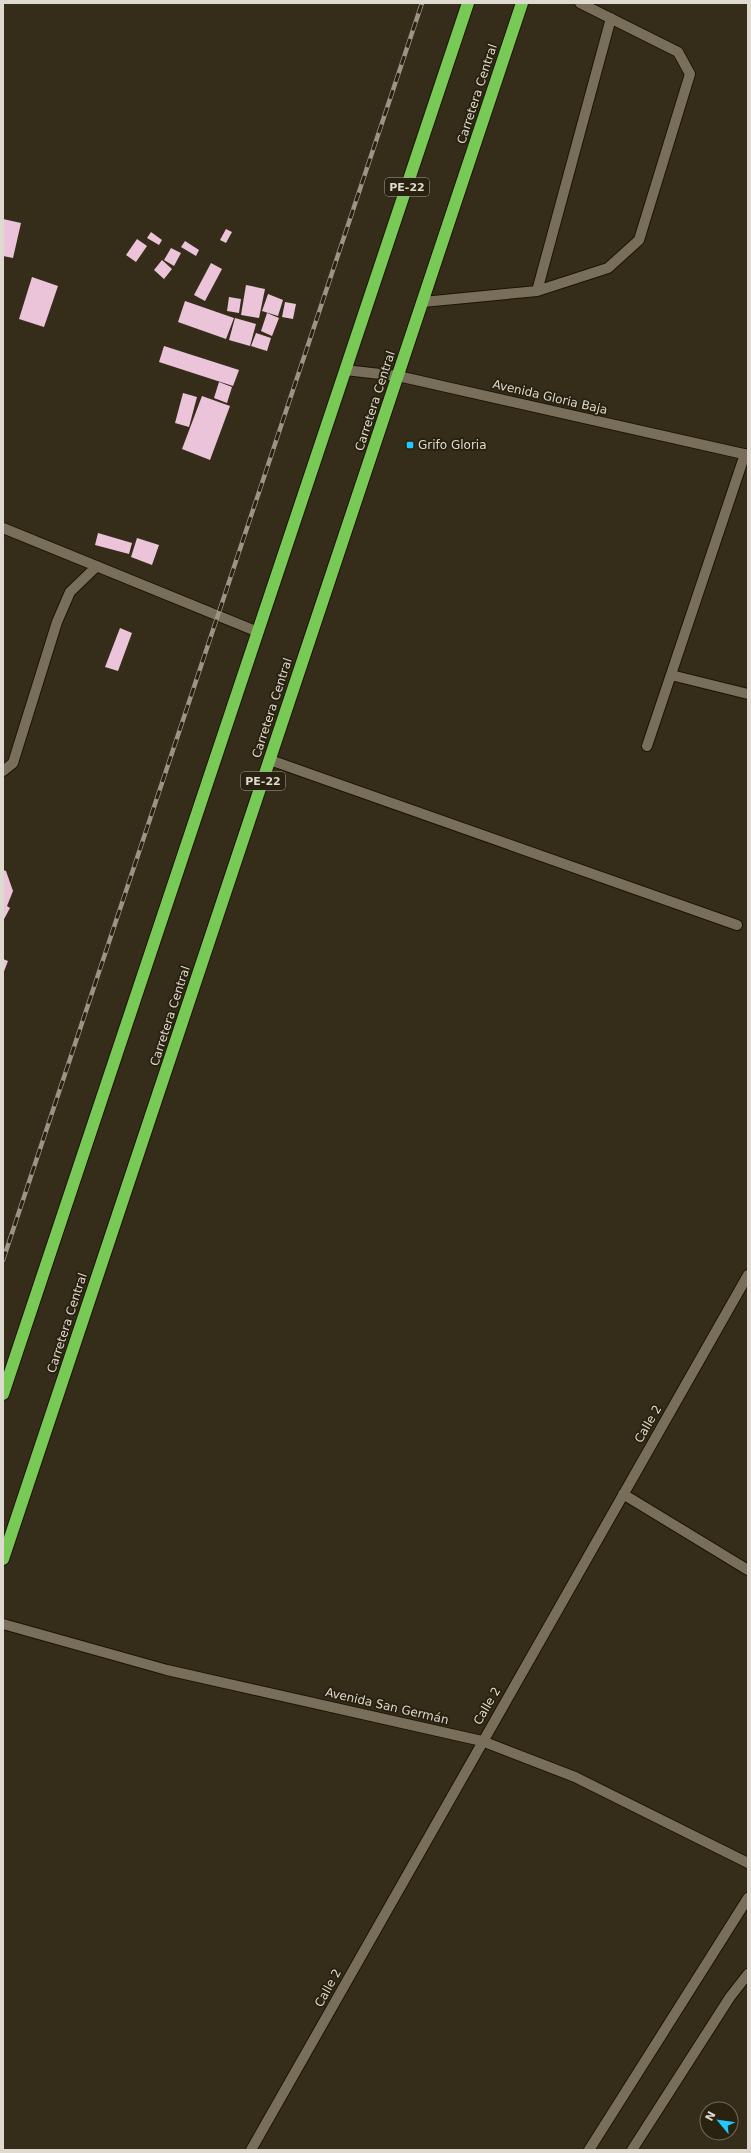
<svg xmlns="http://www.w3.org/2000/svg" width="751" height="2153" font-family="'DejaVu Sans',sans-serif">
<style>
.building{fill:#ecc4da}
.lines{fill:none;stroke-linecap:round;stroke-linejoin:round}
.lane-casing{stroke:#1c1404;stroke-width:12}
.street-casing{stroke:#1c1404;stroke-width:12}
.highway-casing{stroke:#1c1404;stroke-width:14}
.lane{stroke:#786e5a;stroke-width:10}
.street{stroke:#786e5a;stroke-width:10}
.highway{stroke:#78c955;stroke-width:12}
.rail-casing{stroke:#9b9487;stroke-width:4.5}
.rail{stroke:#2a2211;stroke-width:3;stroke-dasharray:9;stroke-linecap:butt}
.poi-dot{fill:#20c9fd;stroke:#2a2211;stroke-width:1.5}
.labels{text-anchor:middle;stroke-width:4;stroke-linejoin:round;paint-order:stroke}
.shield{fill:#2a2211;stroke:#a9a396;stroke-width:1}
.shield-label{font-size:11px;font-weight:bold;fill:#dfdacf}
.street-label{font-size:12px;fill:#dfdacf;stroke:#2a2211}
.poi-label{font-size:12px;fill:#dfdacf;stroke:#2a2211;text-anchor:start}
</style>
<rect width="100%" height="100%" fill="#352c1a"/>
<path class="building" d="M3,219L21,223L13,258L3,256Z
M226,229L232,232L226,243L220,240Z
M151,232L162,240L159,245L147,238Z
M137,239L147,246L136,262L126,255Z
M185,241L199,250L196,256L181,247Z
M171,248L181,253L174,266L164,260Z
M162,260L172,269L164,279L154,270Z
M211,263L222,269L205,301L194,295Z
M32,277L58,286L44,327L19,319Z
M246,285L265,289L259,318L241,315Z
M268,294L283,300L278,316L262,311Z
M229,297L241,299L239,313L227,311Z
M185,301L234,318L226,339L178,322Z
M285,302L296,304L293,319L282,317Z
M267,313L279,318L272,336L261,331Z
M235,318L256,324L250,346L229,340Z
M256,333L271,338L267,351L251,346Z
M164,346L239,370L233,386L159,362Z
M219,382L232,387L227,403L214,398Z
M183,393L197,397L189,427L175,423Z
M202,396L230,406L210,460L182,449Z
M98,533L132,543L129,554L95,545Z
M137,538L159,545L152,565L131,557Z
M120,628L132,633L118,671L105,667Z
M3,870L6,871L13,891L7,906L10,908L3,921Z
M3,959L8,961L3,974Z"/>
<g class="lines">
<g class="lane-casing">
<path id="lane" d="M537,291L611,18
M423,302L537,291L608,268L639,240L690,74L678,52L580,3
M3,528L258,632
M270,760L737,925
M3,771L13,763L57,622L70,592L97,566"/>
</g>
<g class="street-casing">
<path id="street" d="M345,370L398,376L748,455
M671,675L748,694
M647,746L745,454
M623,1494L748,1570
M3,1624L167,1670L482,1741L575,1777L748,1863
M251,2150L748,1275
M589,2150L748,1898
M632,2150L730,1997L748,1974"/>
</g>
<g class="highway-casing">
<path id="highway" d="M3,1394L468,3
M3,1559L522,3"/>
</g>
<use href="#lane" class="lane"/>
<use href="#street" class="street"/>
<use href="#highway" class="highway"/>
<g class="rail-casing">
<path id="rail" d="M3,1260L422,3"/>
</g>
<use href="#rail" class="rail"/>
</g>
<rect class="poi-dot" x="406" y="441" width="8" height="8" rx="2"/>
<g class="labels">
<g class="shield">
<rect x="385" y="178" width="44" height="18" rx="3"/>
<rect x="241" y="772" width="44" height="18" rx="3"/>
</g>
<g class="shield-label">
<text x="407" y="191">PE-22</text>
<text x="263" y="785">PE-22</text>
</g>
<g class="street-label">
<text transform="translate(477 94) rotate(-72)" y="4">Carretera Central</text>
<text transform="translate(550 397) rotate(13)" y="4">Avenida Gloria Baja</text>
<text transform="translate(375 401) rotate(-72)" y="4">Carretera Central</text>
<text transform="translate(272 708) rotate(-72)" y="4">Carretera Central</text>
<text transform="translate(170 1016) rotate(-72)" y="4">Carretera Central</text>
<text transform="translate(67 1323) rotate(-72)" y="4">Carretera Central</text>
<text transform="translate(648 1424) rotate(-60)" y="4">Calle 2</text>
<text transform="translate(387 1706) rotate(13)" y="4">Avenida San Germán</text>
<text transform="translate(487 1706) rotate(-60)" y="4">Calle 2</text>
<text transform="translate(328 1988) rotate(-61)" y="4">Calle 2</text>
</g>
<g class="poi-label">
<text x="418" y="449">Grifo Gloria</text>
</g>
</g>
<rect width="751" height="2153" fill="none" stroke="#dfdacf" stroke-width="8"/>
<g transform="translate(719 2121) rotate(299)"><circle r="19" fill="#2a2211" stroke="#726c5d"/>
<path d="M0-3L7 15L0 10L-7 15Z" fill="#20c9fd"/>
<text y="-6" font-size="11" font-weight="bold" text-anchor="middle" fill="#dfdacf">N</text>
</g>
</svg>
